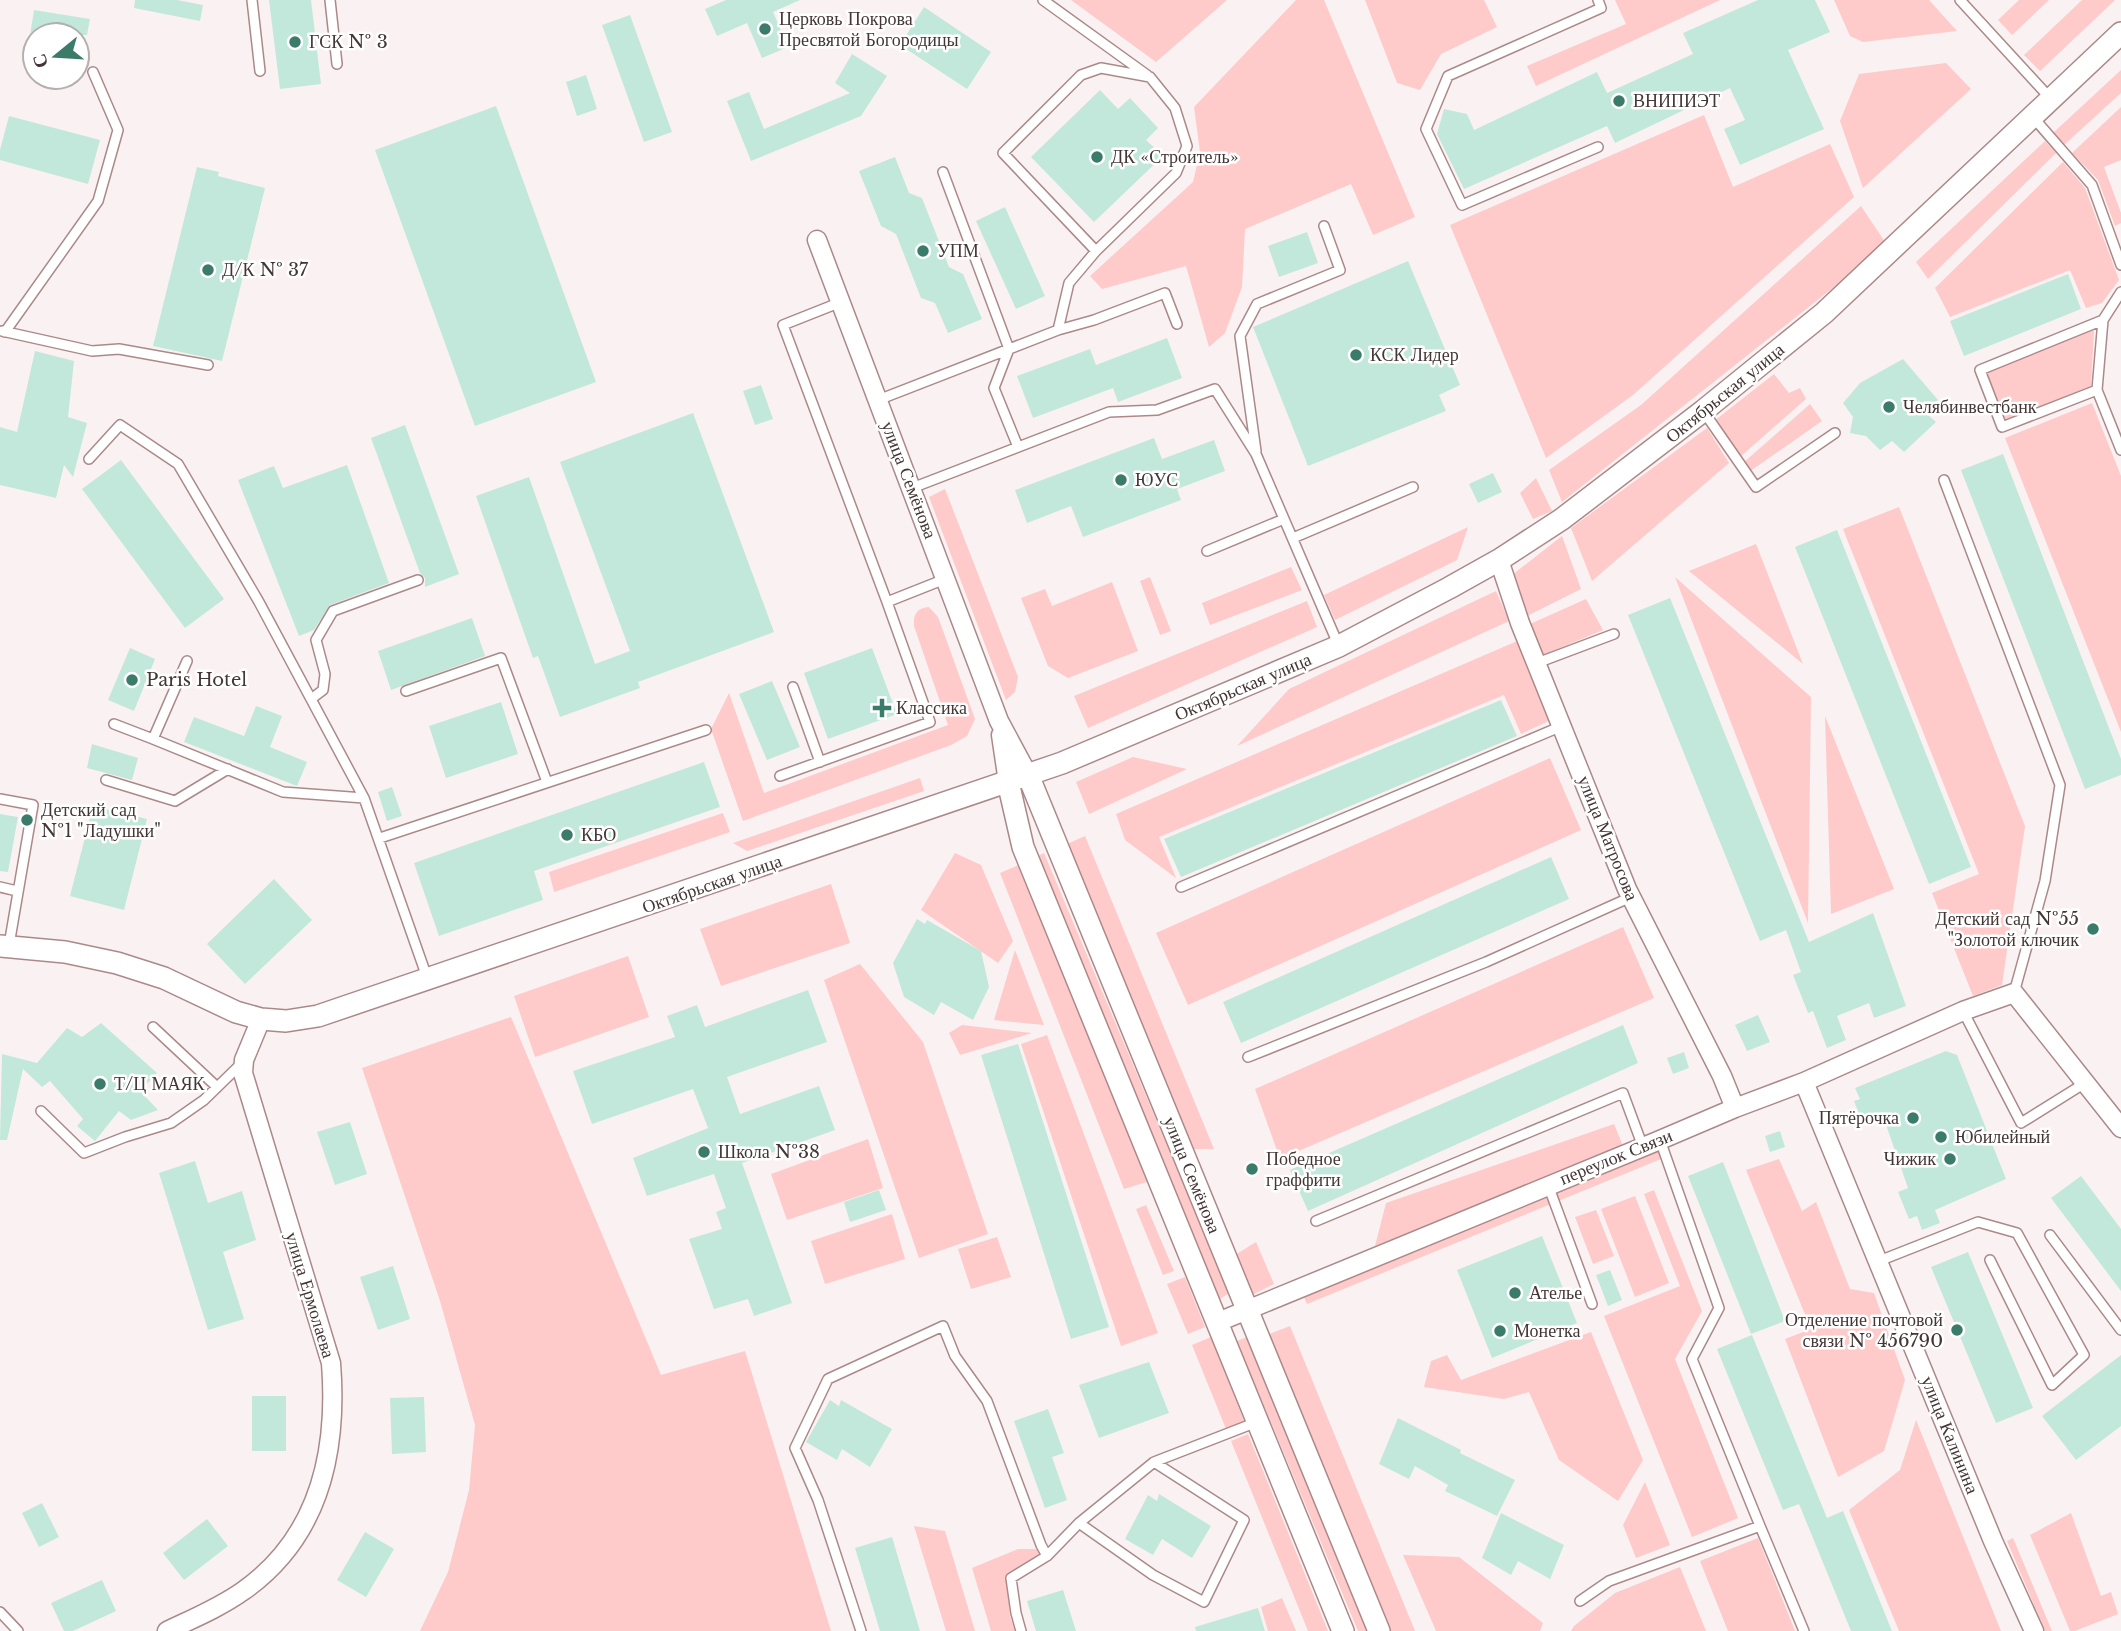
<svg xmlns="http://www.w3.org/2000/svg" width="2121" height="1631" font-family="'Libre Baskerville',serif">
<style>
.green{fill:#ffcaca}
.building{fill:#c2e8db}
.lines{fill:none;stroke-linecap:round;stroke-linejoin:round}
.service-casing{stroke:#ac8989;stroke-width:12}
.minor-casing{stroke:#ac8989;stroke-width:21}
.tertiary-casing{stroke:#ac8989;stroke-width:24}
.service{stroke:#fff;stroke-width:9}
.minor{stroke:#fff;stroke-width:18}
.tertiary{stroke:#fff;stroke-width:21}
.poi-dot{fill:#3b7b69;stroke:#fff;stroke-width:2.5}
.labels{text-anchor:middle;stroke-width:5;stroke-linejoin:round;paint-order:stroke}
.poi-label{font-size:18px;fill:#453636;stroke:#fff;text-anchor:start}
.street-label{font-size:18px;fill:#453636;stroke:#fff}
</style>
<rect width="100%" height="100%" fill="#faf2f2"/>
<path class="green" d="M1071,0H1227L1156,62Z
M1296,0H1324L1415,217L1373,235L1351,184L1245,229L1242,287L1225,333L1209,347L1186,266L1102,289L1090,276L1193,182L1200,152L1194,107Z
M1365,0H1484L1497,27L1441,54L1420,90L1397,83Z
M1615,0H1720L1536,86L1527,66L1626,24Z
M1834,0H1929L1957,31L1863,42L1850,36Z
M2019,0H2049L2012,35L1998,20Z
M2082,0H2115L2040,71L2024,55Z
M1946,63L1971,89L1863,188L1840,121L1859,74Z
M2121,70V93L2064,145L2053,133Z
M2121,107V160L2104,167L2121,213V223L2115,226L2098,180L2072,153Z
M1704,115L1733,187L1830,144L1854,197L1633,395L1546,458L1450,225Z
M2045,141L2056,153L1928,279L1916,262Z
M2063,162L2085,188L2119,280L2102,303L2086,308L2070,270L1950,317L1935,288Z
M1861,206L1887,245L1562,502L1549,470L1641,405Z
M2094,330L2091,386L2006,420L1987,373Z
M1774,374L1789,393L1800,388L1806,399L1740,457L1714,421Z
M2092,403L2121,476V732L2005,438Z
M1810,404L1822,421L1749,472L1743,463Z
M1707,428L1729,463L1592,581L1571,528Z
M1536,478L1552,511L1533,519L1520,493Z
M945,489L1018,677L1015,692L1006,700L929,497Z
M1899,507L2025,826L2002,985L1973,996L1932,893L1979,874L1843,529Z
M1468,527L1457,560L1335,620L1324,595Z
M1562,536L1581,589L1527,616L1512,575Z
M1756,544L1803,664L1689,571Z
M1291,567L1302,590L1210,625L1202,603Z
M1150,577L1171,631L1160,635L1140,581Z
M1675,577L1811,697L1808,923Z
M1112,582L1138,651L1068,678L1048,666L1021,598L1045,589L1052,606Z
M1496,591L1509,621L1237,746L1289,689Z
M1586,599L1603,630L1543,655L1530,624Z
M1307,601L1317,627L1088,728L1074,696Z
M929,607L938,617L975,719L967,736L951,745L743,821L711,729L729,693L764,793L948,725L914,626C913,614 917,608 929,607Z
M1522,639L1553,719L1521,734L1504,695L1159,837L1176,878L1125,840L1116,814Z
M1825,716L1894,889L1831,914Z
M1133,757L1187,769L1089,814L1076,782Z
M1550,758L1581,830L1188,1005L1156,933Z
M920,778L924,791L747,851L733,843Z
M723,813L730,832L554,892L549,872Z
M1085,836L1214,1149H1183L1067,844Z
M955,853L981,865L1013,941L998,963L921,910Z
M1044,853L1229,1293L1220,1299L1038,856Z
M1023,863L1147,1182L1124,1189L1000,873Z
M831,884L850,943L721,986L700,929Z
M1623,927L1654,998L1280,1159L1255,1089Z
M1015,950L1044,1025L994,1020Z
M628,956L649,1017L535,1057L514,996Z
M860,964L923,1042L988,1234L919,1258L824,980Z
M511,1017L661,1375L745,1351L831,1631H420L448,1572L469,1490L475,1425L440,1301L362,1068Z
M962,1025L1032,1033L960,1055L949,1033Z
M1047,1035L1158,1333L1121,1346L1021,1044Z
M1614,1124L1623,1146L1375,1246L1386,1203Z
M868,1139L883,1188L787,1220L771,1174Z
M1658,1150L1661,1159L1307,1304L1303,1295Z
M1779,1159L1802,1211L1816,1202L1850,1289L1874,1293L1905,1380L1884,1451L1838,1477L1785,1339L1811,1329L1746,1170Z
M1654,1190L1702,1311L1675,1359L1738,1518L1692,1537L1604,1316L1680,1286L1644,1194Z
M1635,1196L1669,1283L1635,1297L1601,1209Z
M1146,1205L1174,1271L1163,1275L1136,1209Z
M1596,1210L1614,1256L1593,1264L1575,1217Z
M892,1214L905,1259L825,1284L811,1241Z
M997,1237L1011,1277L971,1289L958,1249Z
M1256,1242L1274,1284L1252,1295L1235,1255Z
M1185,1277L1205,1327L1188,1334L1167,1284Z
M1290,1326L1415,1631H1388L1267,1335Z
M1591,1332L1643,1460L1618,1501L1559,1460L1529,1392L1504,1399L1424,1387L1431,1361L1447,1355L1461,1380Z
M1211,1337L1244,1421L1226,1429L1192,1345Z
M1247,1337L1369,1631H1358L1237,1341Z
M1916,1420L2001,1631H1899L1849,1510L1900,1470Z
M1248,1434L1328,1631H1308L1231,1441Z
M1645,1482L1670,1545L1636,1558L1623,1525Z
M2071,1513L2101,1596L2111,1592L2118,1614L2075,1631H2070L2030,1535Z
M914,1526L945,1531L975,1631H946Z
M1758,1538L1795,1631H1728L1700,1561Z
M2013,1538L2052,1631H2045L2007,1541Z
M1018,1549H1037L1041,1555L1007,1581L1010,1616L1015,1631H991L972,1568Z
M1403,1555L1459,1557L1543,1623L1540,1631H1436Z
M1680,1567L1706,1631H1571L1574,1626L1615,1593Z
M1282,1598L1296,1631H1268L1261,1607Z"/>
<path class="building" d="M135,0H177L203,5L200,21L134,8Z
M269,0H311L321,84L280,89Z
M726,0H800L773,12L788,47L762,58L747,23L717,36L705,9Z
M1758,0H1815L1830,32L1788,50L1824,129L1740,165L1724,129L1745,120L1730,88L1615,143L1607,126L1464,189L1437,134L1444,109L1467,114L1474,130L1597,72L1607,93L1693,54L1683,33Z
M924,7L991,52L967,89L900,45Z
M34,10L90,19L87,35H30Z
M630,15L672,132L644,142L602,25Z
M852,54L887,76L861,116L751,161L727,101L749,92L764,129L850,93L835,83Z
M586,75L597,109L577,116L566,82Z
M1100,90L1118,109L1130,98L1158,128L1146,140L1163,156L1094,222L1031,157Z
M496,106L596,382L475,426L375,150Z
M9,116L100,140L88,184L0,160V150Z
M895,157L909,193L922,198L949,267L963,274L982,319L948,333L935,303L921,298L896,234L881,226L859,171Z
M197,167L219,172L218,176L265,188L222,361L153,346Z
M1005,207L1045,296L1016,309L976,221Z
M1307,232L1318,263L1279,277L1268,246Z
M1408,261L1460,385L1439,395L1446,411L1308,466L1253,327Z
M2068,274L2081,309L1964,356L1950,321Z
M1167,338L1182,378L1118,402L1113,388L1033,418L1017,376L1090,349L1096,365Z
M35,351L74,361L68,417L87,423L73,477L64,465L56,498L0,485V427L17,432Z
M1903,359L1938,400L1926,413L1936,422L1904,452L1892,441L1880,450L1866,436L1850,433L1853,417L1843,403L1860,383Z
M761,385L773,419L755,425L743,391Z
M693,413L774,632L638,682L640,688L560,717L538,656L533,658L476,496L529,477L595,664L630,651L560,462Z
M405,425L459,574L425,587V578L420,573L371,438Z
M1154,438L1162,459L1214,440L1225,471L1177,489L1181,500L1083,537L1071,506L1027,523L1015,490Z
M2003,454L2121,759V775L2085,789L1961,470Z
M121,460L224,599L185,628L82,489Z
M347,465L389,583L330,605L314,630L299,636L238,480L274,466L283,488Z
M1493,473L1502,492L1478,503L1469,484Z
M1837,530L1971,867L1929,884L1795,547Z
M1670,598L1809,942L1873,913L1906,1006L1874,1018L1869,1003L1837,1016L1846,1040L1827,1048L1813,1011L1808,1013L1793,975L1801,972L1786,930L1760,941L1628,615Z
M472,618L485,656L391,690L378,651Z
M130,648L155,659L134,711L108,700Z
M872,648L897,714L828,739L804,673Z
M772,681L800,747L767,760L739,694Z
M1501,700L1517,736L1181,877L1164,839Z
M501,702L518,754L446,778L429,726Z
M256,706L282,716L270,747L307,762L297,786L184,742L194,717L244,736Z
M92,744L138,758L132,780L87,768Z
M704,762L720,807L534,871L543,900L439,936L414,863Z
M392,787L402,816L387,821L378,792Z
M93,806L147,819L124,910L70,896Z
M0,814L18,817L8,872L0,871Z
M1551,857L1569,899L1241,1043L1223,1002Z
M274,879L312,920L245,984L207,944Z
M917,919L925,924L927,920L981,951L989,987L973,1020L941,1002L934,1015L904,997L893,963Z
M808,990L827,1042L727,1077L740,1114L819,1086L835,1130L742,1163L792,1303L754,1316L748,1299L714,1309L689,1239L722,1229L716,1212L726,1208L714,1174L647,1196L633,1158L708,1128L693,1089L592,1124L573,1071L675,1037L667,1016L697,1005L705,1027Z
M1758,1015L1770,1042L1747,1051L1735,1025Z
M101,1023L157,1073L140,1091L158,1110L131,1120L119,1111L95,1141L77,1126L83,1119L50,1081L42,1087L23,1069L7,1140H0L2,1054L37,1063L67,1028L82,1037Z
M1623,1025L1638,1063L1308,1211L1290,1170Z
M1018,1044L1109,1327L1071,1339L981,1055Z
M1946,1051L1957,1055L2006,1179L1935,1210L1940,1223L1922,1230L1917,1216L1909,1219L1898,1192L1908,1188L1883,1116L1863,1124L1854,1101L1860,1099L1855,1088Z
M1684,1052L1689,1068L1673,1074L1667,1058Z
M350,1122L367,1174L335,1185L317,1132Z
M1780,1131L1785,1147L1770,1152L1765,1136Z
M195,1161L208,1203L242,1191L256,1240L223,1252L244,1319L208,1330L159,1173Z
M1723,1162L1785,1321L1751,1334L1688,1176Z
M2081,1176L2121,1229V1291L2051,1198Z
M879,1190L886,1210L850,1222L844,1202Z
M1542,1236L1577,1323L1492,1358L1457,1270Z
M1968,1252L2033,1408L1996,1423L1931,1267Z
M393,1266L410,1319L378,1330L360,1277Z
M1610,1270L1622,1300L1608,1306L1596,1275Z
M1752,1335L1827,1518L1843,1511L1892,1631H1851L1799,1504L1783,1510L1717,1349Z
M2121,1355V1426L2076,1460L2042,1416Z
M1149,1362L1169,1413L1099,1438L1079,1385Z
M252,1396H286V1451H252Z
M424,1397L426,1452L392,1454L390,1398Z
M830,1400L839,1406L841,1400L892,1429L870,1467L842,1449L837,1460L806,1442Z
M1048,1409L1064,1453L1052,1457L1067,1500L1045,1508L1014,1421Z
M1398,1418L1461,1450L1460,1453L1515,1480L1497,1516L1445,1491L1448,1485L1415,1466L1409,1479L1379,1464Z
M1159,1494L1211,1526L1192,1558L1162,1539L1153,1555L1125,1539L1148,1495L1157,1501Z
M42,1503L59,1537L39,1547L22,1513Z
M1501,1513L1564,1545L1550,1579L1518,1561L1511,1575L1482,1558Z
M207,1519L228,1546L184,1580L163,1553Z
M365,1532L394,1549L366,1597L337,1580Z
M892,1537L920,1631H880L855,1548Z
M102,1580L116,1611L73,1631H64L51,1603Z
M1063,1590L1076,1631H1036L1027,1601Z
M1258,1608L1265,1631H1196L1195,1627Z"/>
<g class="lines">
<g class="service-casing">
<path id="service" d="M252,0L260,71
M330,0L337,64
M1043,0L1147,75
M1960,0L2050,98
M2032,116L2092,185L2121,265
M1598,147L1462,205L1426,129L1448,76L1601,8L1598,0
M943,172L1009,349L994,388L1018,447
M841,302L783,325L887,602
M2103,320L1980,370L2002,427L2097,390L2103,320L2121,292
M1058,330L1069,283L1096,251L1176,173L1187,146L1175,108L1150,77L1101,68L1081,75L1003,153L1096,251
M2,331L92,351L119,349L208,365
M5,332L98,201L118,130L93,72
M2097,390L2121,450
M878,400L1058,330L1094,320L1165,293L1177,324
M1704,412L1756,487L1835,433
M1256,451L1240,336L1257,304L1340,270L1324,226
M89,459L120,425L178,464L259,602L364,798L428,980
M1944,480L2060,785L2045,881L2014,993
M912,488L1109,412L1157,410L1215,389L1256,454L1338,644
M1293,538L1413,487
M1207,551L1284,519
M187,661L153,739L283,792L364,798
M1537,663L1614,634
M793,687L820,762
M406,691L501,658L547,782
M311,699L323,690L325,674L316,640L333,611L418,580
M114,724L153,739
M780,776L930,722L887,602L945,579
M106,780L175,801L228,769
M0,799L33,805L9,945
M380,838L706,730
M0,887L17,891
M1181,887L1562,726
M1963,1011L2021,1123L2085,1083
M153,1027L217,1087
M1248,1057L1486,962L1631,897
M41,1111L84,1153L125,1137L171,1123L204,1100L243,1062
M1548,1185L1592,1304
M1316,1221L1623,1093L1643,1147
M2050,1235L2121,1330
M1879,1261L1978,1222L2017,1233L2084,1355L2052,1385L1990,1260
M1079,1523L1153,1575L1204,1602L1244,1520L1154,1462
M1760,1526L1804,1631
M1580,1601L1609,1581L1760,1526L1692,1359L1719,1308L1660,1140
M0,1612L18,1631
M861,1631L818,1500L795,1448L828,1379L943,1326L955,1356L987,1401L1041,1545L1047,1556
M1021,1631L1016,1613L1011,1578L1047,1556L1079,1523L1154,1462L1257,1422"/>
</g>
<g class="minor-casing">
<path id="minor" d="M817,240L999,721L1028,775
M1499,560L1520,623L1627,889L1722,1076L1735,1108
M1001,735L1008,782
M1804,1082L1993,1541L2034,1631
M1218,1322L1660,1140L1735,1108L1804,1082L1963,1011L2014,993L2121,1128
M167,1631C192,1619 219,1608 243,1591C320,1537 338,1452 331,1363L243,1073L244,1060L261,1019"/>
</g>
<g class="tertiary-casing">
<path id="tertiary" d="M1028,775L1379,1631
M1008,782L1023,847L1343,1631
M0,946L65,952L117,963L164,978L236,1012L261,1019L286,1021L318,1016L1062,763L1339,646L1449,588L1499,560L1562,519L1703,411L1824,313L2121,33"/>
</g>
<use href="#service" class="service"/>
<use href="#minor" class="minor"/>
<use href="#tertiary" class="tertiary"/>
</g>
<g class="poi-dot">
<circle cx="765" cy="29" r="7"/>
<circle cx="295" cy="42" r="7"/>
<circle cx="1619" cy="101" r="7"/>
<circle cx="1097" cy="157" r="7"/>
<circle cx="923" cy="251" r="7"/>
<circle cx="208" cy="270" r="7"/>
<circle cx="1356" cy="355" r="7"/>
<circle cx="1889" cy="407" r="7"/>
<circle cx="1121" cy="480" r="7"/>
<circle cx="132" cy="680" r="7"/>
<path d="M878.5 697.5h7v7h7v7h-7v7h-7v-7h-7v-7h7z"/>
<circle cx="27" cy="820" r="7"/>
<circle cx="567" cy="835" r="7"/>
<circle cx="2093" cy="929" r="7"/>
<circle cx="100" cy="1084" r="7"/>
<circle cx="1913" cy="1118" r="7"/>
<circle cx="1941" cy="1137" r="7"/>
<circle cx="704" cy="1152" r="7"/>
<circle cx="1950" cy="1159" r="7"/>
<circle cx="1252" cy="1169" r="7"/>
<circle cx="1515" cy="1293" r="7"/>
<circle cx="1957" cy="1330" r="7"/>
<circle cx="1500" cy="1331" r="7"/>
</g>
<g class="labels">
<g class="poi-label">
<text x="779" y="25">Церковь Покрова<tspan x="779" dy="21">Пресвятой Богородицы</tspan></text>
<text x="309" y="48">ГСК № 3</text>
<text x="1633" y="107">ВНИПИЭТ</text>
<text x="1111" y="163">ДК «Строитель»</text>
<text x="937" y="257">УПМ</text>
<text x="222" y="276">Д/К № 37</text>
<text x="1370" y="361">КСК Лидер</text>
<text x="1903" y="413">Челябинвестбанк</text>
<text x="1135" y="486">ЮУС</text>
<text x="146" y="686">Paris Hotel</text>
<text x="896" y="714">Классика</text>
<text x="41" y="816">Детский сад<tspan x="41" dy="21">№1 "Ладушки"</tspan></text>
<text x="581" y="841">КБО</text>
<text x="2079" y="925" text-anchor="end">Детский сад №55<tspan x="2079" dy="21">"Золотой ключик</tspan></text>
<text x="114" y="1090">Т/Ц МАЯК</text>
<text x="1899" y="1124" text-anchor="end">Пятёрочка</text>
<text x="1955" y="1143">Юбилейный</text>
<text x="718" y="1158">Школа №38</text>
<text x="1266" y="1165">Победное<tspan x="1266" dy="21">граффити</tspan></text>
<text x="1936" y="1165" text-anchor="end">Чижик</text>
<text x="1529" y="1299">Ателье</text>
<text x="1943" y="1326" text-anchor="end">Отделение почтовой<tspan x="1943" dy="21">связи № 456790</tspan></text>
<text x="1514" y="1337">Монетка</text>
</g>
<g class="street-label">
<text transform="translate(1725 393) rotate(-39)" y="6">Октябрьская улица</text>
<text transform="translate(909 480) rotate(69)" y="6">улица Семёнова</text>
<text transform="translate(1243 687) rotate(-23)" y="6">Октябрьская улица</text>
<text transform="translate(1608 838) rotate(68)" y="6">улица Матросова</text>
<text transform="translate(712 884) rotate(-19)" y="6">Октябрьская улица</text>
<text transform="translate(1616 1157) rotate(-22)" y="6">переулок Связи</text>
<text transform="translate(1192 1175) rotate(68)" y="6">улица Семёнова</text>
<text transform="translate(310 1295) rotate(73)" y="6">улица Ермолаева</text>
<text transform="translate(1950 1435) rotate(68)" y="6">улица Калинина</text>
</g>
</g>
<g transform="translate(56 56) rotate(252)"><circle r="33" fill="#ffffff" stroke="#b5afaf" stroke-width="2"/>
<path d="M0-5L12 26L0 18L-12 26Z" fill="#3b7b69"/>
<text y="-10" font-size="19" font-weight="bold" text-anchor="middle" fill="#453636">С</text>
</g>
</svg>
